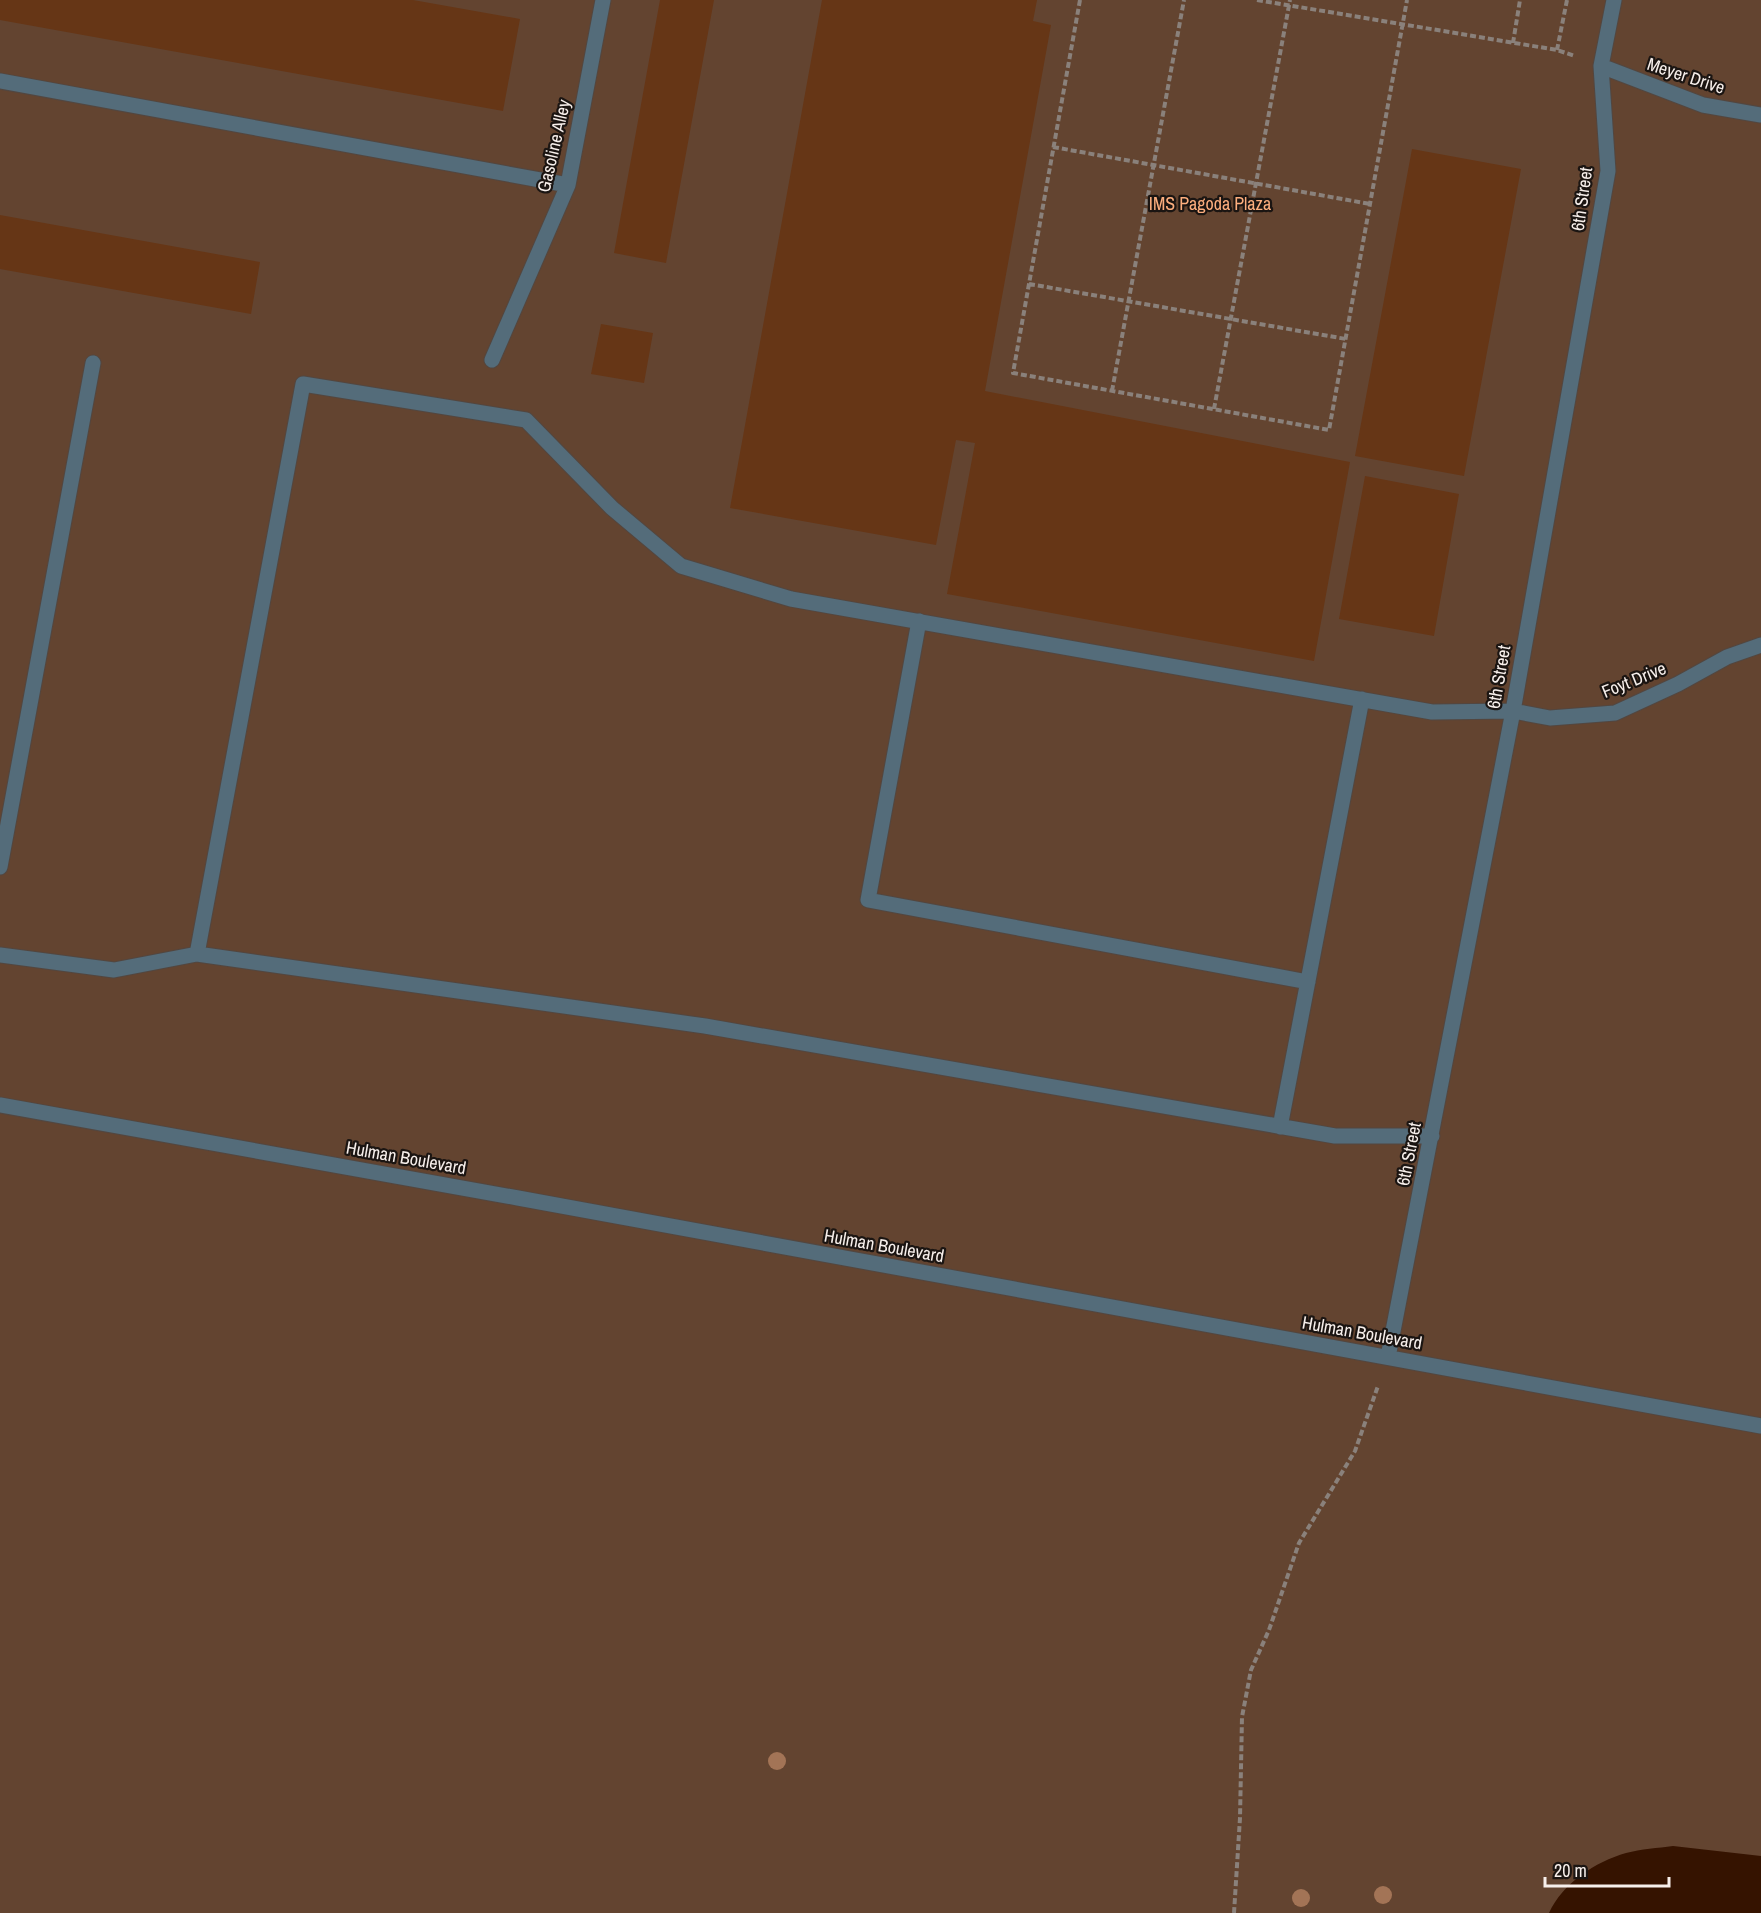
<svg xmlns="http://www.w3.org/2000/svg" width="1761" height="1913" font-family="'Archivo Narrow',sans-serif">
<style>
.green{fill:#634430}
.water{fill:#351300}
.building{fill:#663616}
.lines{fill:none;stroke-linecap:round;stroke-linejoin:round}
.minor-casing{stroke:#524741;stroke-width:17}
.path{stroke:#8a817b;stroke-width:4;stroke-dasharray:6 3;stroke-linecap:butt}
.minor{stroke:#546c7a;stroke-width:15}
.tree{fill:#a37456}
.labels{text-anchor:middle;stroke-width:4.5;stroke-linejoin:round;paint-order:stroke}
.street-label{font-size:18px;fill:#f7efeb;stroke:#1b1512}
.park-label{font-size:18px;fill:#fcae7e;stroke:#1b1512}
</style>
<rect width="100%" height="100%" fill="#372c25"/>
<path class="green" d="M0,0H1761V1913H0Z"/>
<path class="water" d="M1673,1846L1761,1856V1913H1549C1563,1883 1595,1862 1626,1853C1641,1849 1658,1848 1673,1846Z"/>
<path class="building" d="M0,0H413L520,19L503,111L0,20Z
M660,0H714L666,263L614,253Z
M822,0H1037L1033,21L1051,25L985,391L1350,462L1314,661L947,594L975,443L956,440L936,545L730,508Z
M1412,149L1521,169L1464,476L1355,456Z
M0,215L260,262L251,314L0,269Z
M601,324L653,333L644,383L591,374Z
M1365,476L1459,494L1434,636L1339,619Z"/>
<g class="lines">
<g class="minor-casing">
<path id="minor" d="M1601,66L1703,105L1761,115
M0,81L568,185
M492,360L568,185L603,0
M919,621L868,900L1308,982
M0,867L93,363
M197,954L303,384L526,420L612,508L681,566L791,599L1432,712L1513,711L1550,718L1615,713L1678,684L1727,657L1761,645
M0,955L114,970L197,954L705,1026L1335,1136H1432
M0,1105L518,1198L1761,1426
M1280,1127L1362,699
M1388,1357L1513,711L1608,171L1601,66L1614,0"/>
</g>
<path class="path" d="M1080,0L1013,373L1329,430L1407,0
M1257,0L1557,50L1575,56
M1513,43L1520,0
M1557,50L1567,0
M1053,147L1370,204
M1029,284L1346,339
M1112,391L1184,0
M1214,409L1290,0
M1234,1913L1240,1818L1242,1717L1251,1670L1269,1630L1299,1543L1355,1451L1378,1386"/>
<use href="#minor" class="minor"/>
</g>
<g class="tree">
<circle cx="777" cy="1761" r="9"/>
<circle cx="1383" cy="1895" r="9"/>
<circle cx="1301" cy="1898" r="9"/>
</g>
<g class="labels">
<g class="street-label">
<text transform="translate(1686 76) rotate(18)" y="6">Meyer Drive</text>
<text transform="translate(554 146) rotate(-77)" y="6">Gasoline Alley</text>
<text transform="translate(1582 199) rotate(-82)" y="6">6th Street</text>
<text transform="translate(1499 677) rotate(-80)" y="6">6th Street</text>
<text transform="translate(1634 680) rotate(-22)" y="6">Foyt Drive</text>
<text transform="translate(1409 1154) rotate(-79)" y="6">6th Street</text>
<text transform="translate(406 1158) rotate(10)" y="6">Hulman Boulevard</text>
<text transform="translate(884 1246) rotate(10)" y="6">Hulman Boulevard</text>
<text transform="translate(1362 1333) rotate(10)" y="6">Hulman Boulevard</text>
</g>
<g class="park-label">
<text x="1210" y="210">IMS Pagoda Plaza</text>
</g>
</g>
<path d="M1545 1877v9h124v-9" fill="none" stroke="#f7efeb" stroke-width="3"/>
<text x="1554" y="1877" font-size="18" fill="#f7efeb" stroke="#1b1512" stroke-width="4.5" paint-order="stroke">20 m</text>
</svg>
